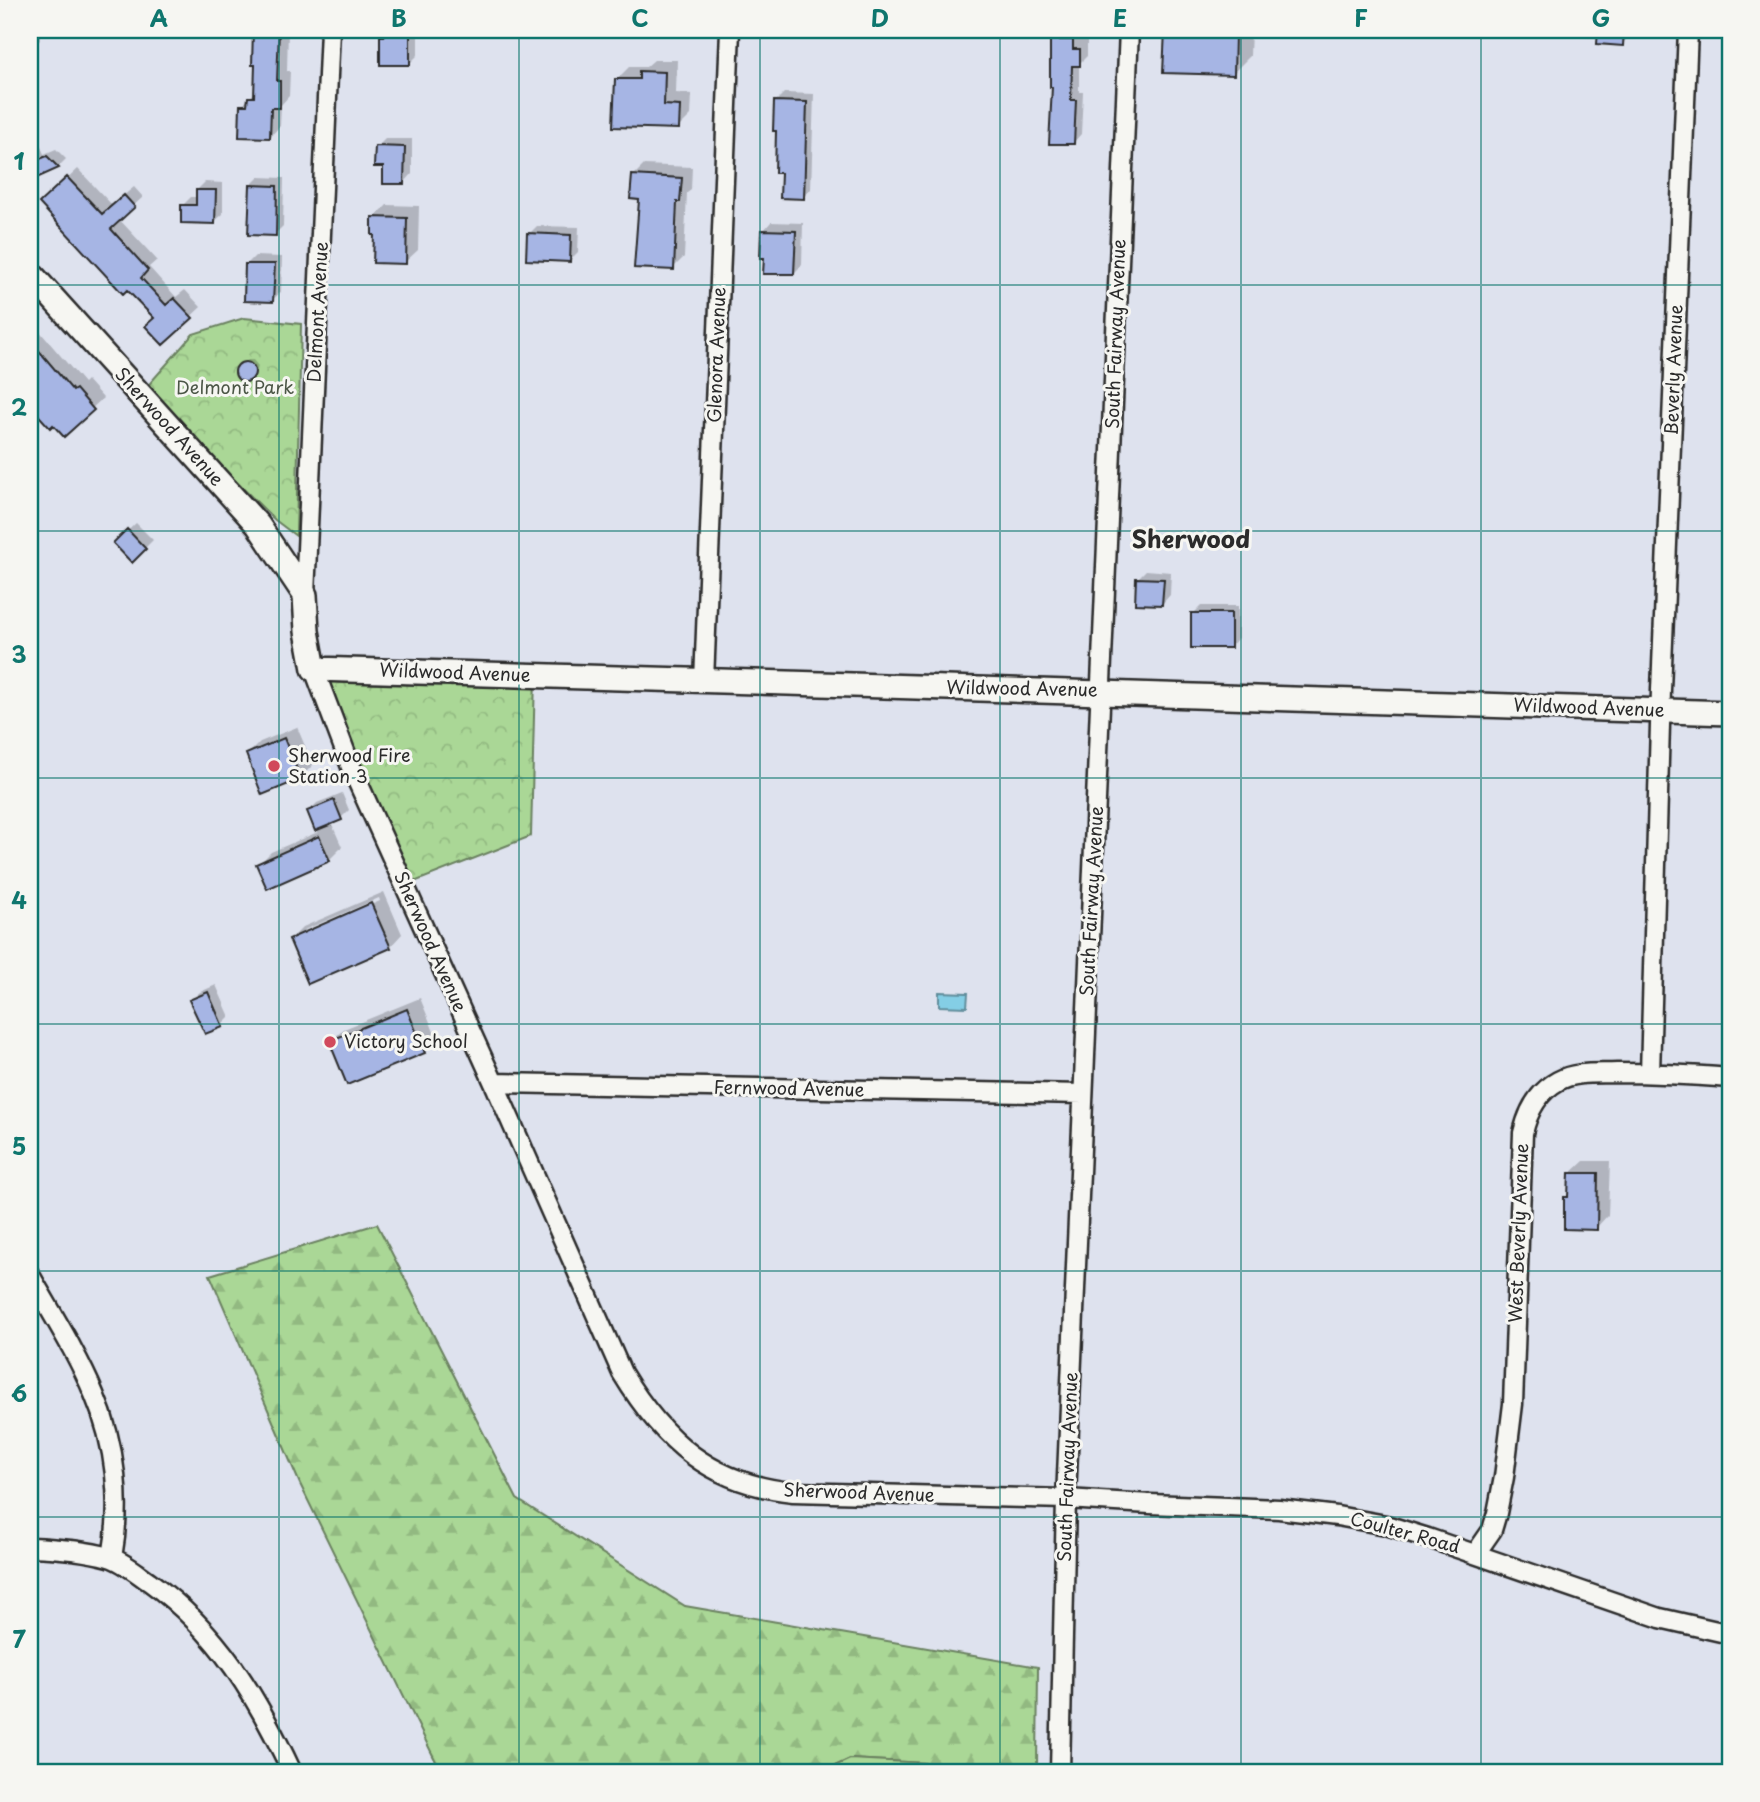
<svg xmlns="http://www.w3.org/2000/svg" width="1760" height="1802" font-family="'Playpen Sans',sans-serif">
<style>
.forest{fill:url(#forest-firs);stroke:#6a8160;stroke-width:2}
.park{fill:url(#park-crowns);stroke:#6a8160;stroke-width:2}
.water{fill:#84cee5;stroke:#608d9b;stroke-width:2}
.shadow{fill:#0003;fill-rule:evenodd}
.building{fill:#a6b5e4;stroke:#2b2b2b;stroke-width:2}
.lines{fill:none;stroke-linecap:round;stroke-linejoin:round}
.minor-casing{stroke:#2b2b2b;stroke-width:23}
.tertiary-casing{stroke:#2b2b2b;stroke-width:28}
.minor{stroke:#f6f6f2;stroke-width:18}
.tertiary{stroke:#f6f6f2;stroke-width:23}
.grid{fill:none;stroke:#0f766e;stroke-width:2;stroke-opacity:0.55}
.poi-dot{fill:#d1495b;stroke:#f6f6f2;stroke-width:2.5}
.labels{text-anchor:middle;stroke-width:6;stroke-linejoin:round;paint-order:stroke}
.street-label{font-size:18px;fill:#2b2b2b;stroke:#f6f6f2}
.park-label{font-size:18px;fill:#4b5646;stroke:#f6f6f2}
.poi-label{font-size:18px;fill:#2b2b2b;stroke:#f6f6f2;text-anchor:start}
.district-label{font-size:24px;font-weight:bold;fill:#2b2b2b;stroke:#f6f6f2}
.neatline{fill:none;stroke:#0f766e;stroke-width:2.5}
.grid-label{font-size:23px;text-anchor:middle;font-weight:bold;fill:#0f766e}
</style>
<defs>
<pattern id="forest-firs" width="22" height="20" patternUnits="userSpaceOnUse" patternTransform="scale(1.75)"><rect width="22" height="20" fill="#aad796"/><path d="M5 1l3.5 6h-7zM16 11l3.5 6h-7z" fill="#92b981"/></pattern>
<pattern id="park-crowns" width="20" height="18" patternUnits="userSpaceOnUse" patternTransform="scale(1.75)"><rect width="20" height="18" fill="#aad796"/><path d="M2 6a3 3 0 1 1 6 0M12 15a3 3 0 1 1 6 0" fill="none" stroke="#92b981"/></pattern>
</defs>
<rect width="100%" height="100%" fill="#dee2ee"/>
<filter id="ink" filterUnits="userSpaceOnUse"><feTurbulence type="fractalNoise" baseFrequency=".0143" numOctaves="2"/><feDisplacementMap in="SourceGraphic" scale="14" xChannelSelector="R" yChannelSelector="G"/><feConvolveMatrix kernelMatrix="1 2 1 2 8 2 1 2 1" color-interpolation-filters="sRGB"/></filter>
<g filter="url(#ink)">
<path class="forest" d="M377,1224L517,1499L685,1606L1038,1667L1037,1769L850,1759L822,1772H441L300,1484L210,1275Z"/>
<path class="park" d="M244,318L301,324L296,536L275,520L144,390L193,334Z
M314,669L535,676L531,836L404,886Z
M850,1759L1060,1770V1772H822Z"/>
<path class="water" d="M939,992L968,993L967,1007L939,1006Z"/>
<path class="shadow" d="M30,30H40V40L30,50Z
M254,30H288L287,71H290L289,96L281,105L280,126L270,137L242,106L256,91L257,64H253Z
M387,30H418V55L410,63L382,36Z
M1052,30H1087V56L1079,64V92H1083L1081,134L1073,143L1053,85H1052Z
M1166,30H1251L1250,56L1233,73L1165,71Z
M1579,30H1632L1631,34L1622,44L1599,38L1579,37Z
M654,60H677L676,93L692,94L691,115L678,128L617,79L629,67H646Z
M784,93L814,94L811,189L803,197L783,172L776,101Z
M33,128L44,154L56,149L66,159L58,167L30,179V130Z
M385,139H412V174L404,183L385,165L377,147Z
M644,165L692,167L691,190L687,193L684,257L673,268L641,198L633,176Z
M78,169L112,205L134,187L143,197L119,219L157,260L149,267L176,297L185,290L201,307L163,343L156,318L42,203Z
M259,177L284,178L283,226L275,234L251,185Z
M205,182L223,183V214L214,222L183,205L191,197H197V190Z
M387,205L419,206L418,250L405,262L376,233L374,218Z
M771,222L803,223L802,265L794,273L765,256L763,231Z
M537,226L579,227L578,252L570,260L529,234Z
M255,256L282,257L281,292L272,300L247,264Z
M30,320L84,383L87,380L103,398L64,434L53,423L51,425L30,401Z
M248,360H253L258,366L257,371L249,379L244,380L238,375V370Z
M1730,443V463H1727L1728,446Z
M1730,500V565H1727Z
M136,523L153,540L132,561L115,543Z
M1146,570L1171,572L1170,595L1162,604L1138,578Z
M1201,606H1238V638L1230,647L1193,614Z
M297,727L313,765L300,778L248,754L260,742Z
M342,793L349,810L341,818L331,822L342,847L329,860L258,865L271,852L318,832L309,811L317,803Z
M384,892L402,934L390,947L291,939L303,927ZM379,898L380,901L304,934V930Z
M216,985L230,1017L222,1025L191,1000L200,992Z
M420,998L437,1039L424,1052L331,1041L344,1029Z
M1584,1161H1610L1608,1215L1596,1228L1566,1197L1570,1193L1571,1173Z"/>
<path class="building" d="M253,30H279L277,81H280V108H271L270,138L239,137L240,105H247L248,97H254L255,65H252Z
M384,30H410V65H380V36H384Z
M1165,30H1206V33L1235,34L1234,75L1163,73Z
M1598,30H1624L1623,46L1597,44Z
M1050,40H1073V49H1080V66H1072L1071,100H1076L1074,144H1049L1052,87H1050Z
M639,71L665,72L664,105L680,106L679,129L613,127L615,79H639Z
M774,101L807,102L804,199L780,198L781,173H775L776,131H773Z
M375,146L405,147L404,184H383V167H374Z
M47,156L59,168L30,181V163Z
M632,175L682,178L680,202H677L674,270L634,268L639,200L630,199Z
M67,177L102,214L124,195L135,207L111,229L148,270L141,278L166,305L174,298L193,318L163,345L145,326L154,318L127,290L123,294L39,203Z
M250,185L277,186L276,236L248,235Z
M196,190H216L215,224L181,223V205H196Z
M372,217L407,218L406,264L373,263L374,235H372Z
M761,230L796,231L794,274H763L764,258H760Z
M527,233L571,235L570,262L526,260Z
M245,264H275L273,302L244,301Z
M30,340L73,391L76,389L94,410L64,437L53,425L50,428L30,406Z
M235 372a10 10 0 1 1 20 0a10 10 0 1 1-20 0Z
M127,529L146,549L132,563L113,543Z
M1136,578L1164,579L1162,605L1135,604Z
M1191,613H1231V648H1191Z
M284,738L301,779L262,795L246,754Z
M334,800L342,820L315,831L307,811Z
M319,836L330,861L267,889L256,864Z
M371,903L391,948L308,984L289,939Z
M208,992L223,1027L205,1034L189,1000Z
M407,1009L425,1053L347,1085L329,1041Z
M1569,1173H1598L1597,1230L1564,1229V1197H1568Z"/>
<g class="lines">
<g class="minor-casing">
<path id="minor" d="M305,595L330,30
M314,669L351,767L494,1083L622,1373C663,1441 711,1484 793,1492L1066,1499L1150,1504L1279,1509L1337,1516L1386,1525L1428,1538L1660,1618L1730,1634
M704,681L730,30
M1650,1073L1661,690L1688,30
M494,1083L1083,1094
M30,1275C52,1314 77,1353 94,1394C116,1445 122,1503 112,1558
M30,1547C56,1548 84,1550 109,1557C123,1561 138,1574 150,1582C219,1632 257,1697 292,1772
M1476,1553L1492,1530L1497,1513L1504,1477L1513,1404L1523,1133C1528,1111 1538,1092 1558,1081C1576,1071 1597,1074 1617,1073C1655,1073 1692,1075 1730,1078
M1060,1772L1066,1499L1129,30"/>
</g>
<g class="tertiary-casing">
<path id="tertiary" d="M30,273L258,525L305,595L307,631L314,669C786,684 1258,695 1730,713"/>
</g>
<use href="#minor" class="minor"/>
<use href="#tertiary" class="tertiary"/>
</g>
</g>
<path class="grid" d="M279,30V1772M519,30V1772M760,30V1772M1000,30V1772M1241,30V1772M1481,30V1772M30,285H1730M30,531H1730M30,778H1730M30,1024H1730M30,1271H1730M30,1517H1730"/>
<g class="poi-dot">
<circle cx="274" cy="766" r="7"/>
<circle cx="330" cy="1042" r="7"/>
</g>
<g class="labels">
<g class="street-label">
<text transform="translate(318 312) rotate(-87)" y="6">Delmont Avenue</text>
<text transform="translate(1116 334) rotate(-88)" y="6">South Fairway Avenue</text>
<text transform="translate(717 355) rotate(-88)" y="6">Glenora Avenue</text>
<text transform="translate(1674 370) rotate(-88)" y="6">Beverly Avenue</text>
<text transform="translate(169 427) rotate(48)" y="6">Sherwood Avenue</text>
<text transform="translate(455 673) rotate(2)" y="6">Wildwood Avenue</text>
<text transform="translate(1022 689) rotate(1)" y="6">Wildwood Avenue</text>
<text transform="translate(1589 708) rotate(2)" y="6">Wildwood Avenue</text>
<text transform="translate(1092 901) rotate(-87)" y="6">South Fairway Avenue</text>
<text transform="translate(430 942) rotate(66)" y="6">Sherwood Avenue</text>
<text transform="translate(789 1089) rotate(1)" y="6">Fernwood Avenue</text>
<text transform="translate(1519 1233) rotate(-88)" y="6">West Beverly Avenue</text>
<text transform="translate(1068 1467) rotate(-88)" y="6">South Fairway Avenue</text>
<text transform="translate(859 1493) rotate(2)" y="6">Sherwood Avenue</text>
<text transform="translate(1405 1533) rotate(15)" y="6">Coulter Road</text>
</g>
<g class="park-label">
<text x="235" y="394">Delmont Park</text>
</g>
<g class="poi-label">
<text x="288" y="762">Sherwood Fire<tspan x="288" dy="21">Station 3</tspan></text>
<text x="344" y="1048">Victory School</text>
</g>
<g class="district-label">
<text x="1191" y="548">Sherwood</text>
</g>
</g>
<rect width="1760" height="1802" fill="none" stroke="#f6f6f2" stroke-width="77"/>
<rect x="38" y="38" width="1684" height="1726" class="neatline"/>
<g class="grid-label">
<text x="159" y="27">A</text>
<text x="399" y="27">B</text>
<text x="640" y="27">C</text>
<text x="880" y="27">D</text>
<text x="1120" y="27">E</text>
<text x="1361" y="27">F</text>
<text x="1601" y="27">G</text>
<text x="19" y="170">1</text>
<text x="19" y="416">2</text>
<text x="19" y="663">3</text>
<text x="19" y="909">4</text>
<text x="19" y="1155">5</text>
<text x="19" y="1402">6</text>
<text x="19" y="1648">7</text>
</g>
</svg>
